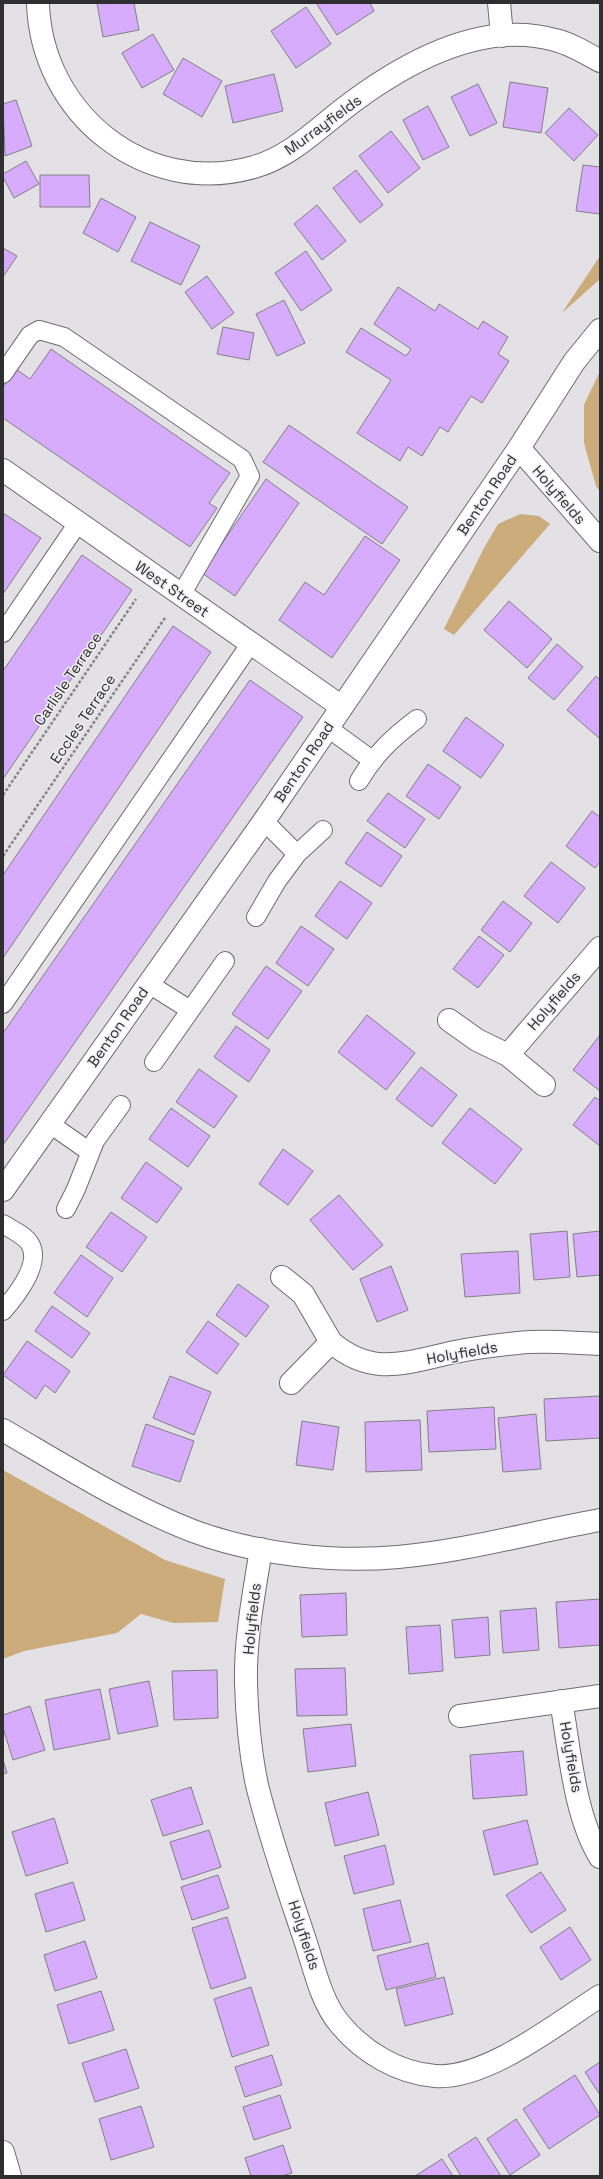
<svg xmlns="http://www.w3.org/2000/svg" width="603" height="2179" font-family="'Space Grotesk',sans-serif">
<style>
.green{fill:#cbac7a}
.building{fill:#d8acfd;stroke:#828083}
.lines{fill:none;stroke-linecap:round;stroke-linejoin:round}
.service-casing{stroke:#6f6d70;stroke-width:20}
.minor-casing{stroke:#6f6d70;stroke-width:24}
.path{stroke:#858487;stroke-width:2.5;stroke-dasharray:3 2;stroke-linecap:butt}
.service{stroke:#fff;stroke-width:18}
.minor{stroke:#fff;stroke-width:22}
.labels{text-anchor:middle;stroke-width:3;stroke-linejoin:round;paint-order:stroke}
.street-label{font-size:15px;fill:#2f2e30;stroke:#f0eff2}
</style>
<rect width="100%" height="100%" fill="#e3e1e5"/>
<path class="green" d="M600,256V279L562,313Z
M600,371V492L596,486L584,443V405Z
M520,514L539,516L550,524L454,635L444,629L484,548L498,524Z
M3,1470L165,1560L225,1579L218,1622L173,1623L141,1614L117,1633L24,1651L3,1659Z"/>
<path class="building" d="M97,3H134L139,30L103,37Z
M316,3H370L374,11L337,35Z
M306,7L331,44L296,68L271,31Z
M153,34L174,70L142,88L122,53Z
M183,58L222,81L202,117L163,94Z
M274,74L283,111L233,123L225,86Z
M510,82L548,88L541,133L503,127Z
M478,84L497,123L470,136L451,97Z
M16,100L32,146L5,156L3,104Z
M428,106L449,147L423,160L403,120Z
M569,108L598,135L574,161L545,133Z
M391,131L420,168L388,193L359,156Z
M26,161L39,184L14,198L3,177V174Z
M583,165L600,167V214L576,211Z
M356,170L383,205L360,223L333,188Z
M40,175H89L90,207H40Z
M101,198L136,217L118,252L83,233Z
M317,205L346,241L322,260L294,224Z
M150,222L200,246L181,285L131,261Z
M3,248L17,256L3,277Z
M306,251L332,290L301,311L275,273Z
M207,276L234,313L212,329L185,292Z
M398,287L435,311L439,304L478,329L483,321L508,337L498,354L509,361L482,403L471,396L448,432L440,427L422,456L408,447L400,461L357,433L391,380L346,352L361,328L406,356L411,349L374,324Z
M284,300L305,343L277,356L256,314Z
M223,327L254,333L249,360L217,354Z
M51,349L230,473L209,503L217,508L190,547L3,418V387L16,369L30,379Z
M289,425L408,507L382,544L263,462Z
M266,479L299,503L235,596L202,573Z
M3,513L41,538L3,594Z
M365,536L400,560L332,658L279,620L305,582L324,595Z
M82,555L132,590L3,779V671Z
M509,601L552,639L527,668L484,630Z
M173,626L211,652L3,958V875Z
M557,644L583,667L554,700L528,678Z
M596,676L600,680V739L567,710Z
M250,680L303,717L3,1145V1033Z
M466,717L504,745L481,778L443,751Z
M428,764L461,787L439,819L406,796Z
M388,793L425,819L405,848L367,821Z
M592,811L600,817V862L595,868L566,846Z
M367,832L402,856L381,887L345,863Z
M551,862L585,888L558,923L524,896Z
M340,881L372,903L347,939L315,916Z
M503,901L532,923L510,952L481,930Z
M301,926L334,949L308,986L276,963Z
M479,936L504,955L478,988L453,969Z
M266,966L302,991L268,1039L232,1014Z
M367,1015L415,1053L386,1090L338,1052Z
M236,1026L270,1050L249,1082L214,1057Z
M600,1035V1091L573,1070Z
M421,1067L457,1095L432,1127L396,1099Z
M199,1069L237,1096L214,1128L176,1102Z
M595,1097L600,1101V1146L573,1125Z
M171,1108L210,1136L188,1167L149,1139Z
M470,1108L522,1149L495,1184L442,1143Z
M283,1149L313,1171L288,1205L259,1184Z
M146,1162L182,1188L157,1223L121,1198Z
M339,1195L383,1245L353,1270L310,1220Z
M111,1212L147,1237L122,1272L86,1247Z
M567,1231L570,1277L534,1280L530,1234Z
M600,1231V1275L577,1277L573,1234Z
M518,1251L520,1293L465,1297L461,1254Z
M81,1255L113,1278L87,1317L54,1293Z
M391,1266L408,1310L377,1322L360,1279Z
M238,1284L269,1306L246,1337L216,1315Z
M52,1306L90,1333L72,1358L35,1331Z
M208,1321L239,1344L217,1374L186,1352Z
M27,1341L70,1371L55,1393L45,1385L36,1399L3,1375Z
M170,1376L211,1392L194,1435L153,1418Z
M600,1396V1438L546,1441L544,1399Z
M494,1407L496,1449L429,1452L427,1411Z
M536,1414L541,1469L503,1472L498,1418Z
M420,1420L422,1470L366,1472L365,1422Z
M302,1421L339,1427L333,1470L296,1465Z
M146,1424L194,1441L180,1482L132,1466Z
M346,1593L347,1635L302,1637L300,1595Z
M600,1599V1645L559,1648L556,1602Z
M536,1608L539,1650L503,1653L500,1611Z
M488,1617L490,1655L455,1658L452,1620Z
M440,1625L443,1671L409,1674L406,1627Z
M345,1668L347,1715L297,1716L295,1669Z
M217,1670L218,1718L174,1720L172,1671Z
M149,1681L158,1726L118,1734L109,1689Z
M100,1689L110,1739L54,1750L45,1700Z
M30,1706L45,1750L13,1760L3,1728V1715Z
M351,1724L356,1766L308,1772L303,1729Z
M523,1751L527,1795L473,1799L470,1755Z
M3,1760L7,1773L3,1774Z
M191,1787L203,1824L163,1836L151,1800Z
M368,1792L379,1835L335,1846L325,1803Z
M54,1818L68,1863L26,1876L12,1832Z
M527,1820L538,1864L494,1875L483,1831Z
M209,1830L221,1867L182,1880L170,1842Z
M385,1845L394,1884L354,1894L344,1856Z
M541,1872L566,1910L531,1933L506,1895Z
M218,1875L229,1908L192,1920L181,1887Z
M73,1882L85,1920L46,1932L35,1894Z
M400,1900L411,1942L373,1951L363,1909Z
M227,1917L246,1978L211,1989L192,1928Z
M570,1927L591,1960L561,1980L540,1947Z
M85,1941L97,1978L55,1991L44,1955Z
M428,1943L436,1977L386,1990L377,1956Z
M444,1977L453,2014L405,2026L396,1989Z
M251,1987L269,2045L232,2057L214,1999Z
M101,1991L114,2030L69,2044L57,2005Z
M126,2049L139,2088L95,2102L82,2063Z
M272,2055L282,2085L245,2097L235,2067Z
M600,2062V2095L585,2072Z
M575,2075L600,2115L549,2149L523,2109Z
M280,2095L291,2128L254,2140L243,2107Z
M141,2106L154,2147L111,2160L99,2119Z
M516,2119L540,2155L510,2175L487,2139Z
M476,2137L501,2176H461L448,2155Z
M283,2145L292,2173L281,2176H251L245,2158Z
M442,2159L453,2176H415Z"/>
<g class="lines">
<g class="service-casing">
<path id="service" d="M3,374L30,335L39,330L64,337L242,459L250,476L181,595
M3,633L78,523
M328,728L372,760
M359,781C375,754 392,738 417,719
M264,821L297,854
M256,917L277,881L297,854L323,830
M149,984L190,1010
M3,1004L251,643
M154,1062L225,961
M50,1124L90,1152
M66,1209L76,1189L95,1141L121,1105
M3,1224C12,1230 25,1235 30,1244C42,1264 15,1297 3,1311"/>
</g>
<g class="minor-casing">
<path id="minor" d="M38,3C41,113 145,198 254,167C289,157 314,132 342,110C399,66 480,19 555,40C571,44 586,53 600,61
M499,3L502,36
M519,448L600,541
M3,470L342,707
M449,1020L477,1040L508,1055L544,1085
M508,1055L600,948
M3,1190L264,821L519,448L574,362L600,330
M282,1277L303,1294L331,1342L291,1383
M331,1342C373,1378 407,1362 455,1352C475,1348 497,1345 518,1343C545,1340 573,1343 600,1344
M3,1430C63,1465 128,1506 193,1531C255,1554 333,1563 398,1557C466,1551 533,1532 600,1520
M261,1549C254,1593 245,1638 246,1683C247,1717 250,1752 257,1785C270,1838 288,1889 305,1940C314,1967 321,2002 340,2024C363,2052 398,2073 435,2076C486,2080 558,2023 600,1996
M561,1701C570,1751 574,1814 600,1857
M460,1716L600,1696
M3,2152L10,2176"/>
</g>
<path class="path" d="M3,795L136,599
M3,856L165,618"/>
<use href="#service" class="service"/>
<use href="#minor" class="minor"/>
</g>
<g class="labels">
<g class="street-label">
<text transform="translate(323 125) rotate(-36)" y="5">Murrayfields</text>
<text transform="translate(487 495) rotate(-56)" y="5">Benton Road</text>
<text transform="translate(559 495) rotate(49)" y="5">Holyfields</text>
<text transform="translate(172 589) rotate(35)" y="5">West Street</text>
<text transform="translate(68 679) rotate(-56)" y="5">Carlisle Terrace</text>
<text transform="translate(83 719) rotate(-56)" y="5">Eccles Terrace</text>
<text transform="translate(304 762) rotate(-56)" y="5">Benton Road</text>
<text transform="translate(554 1001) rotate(-49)" y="5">Holyfields</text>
<text transform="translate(118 1027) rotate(-55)" y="5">Benton Road</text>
<text transform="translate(462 1353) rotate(-10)" y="5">Holyfields</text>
<text transform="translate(252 1619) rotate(-84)" y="5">Holyfields</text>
<text transform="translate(571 1757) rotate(80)" y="5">Holyfields</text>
<text transform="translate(304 1935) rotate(72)" y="5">Holyfields</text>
</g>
</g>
<rect width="603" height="2179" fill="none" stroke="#2f2e30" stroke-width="8"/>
</svg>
